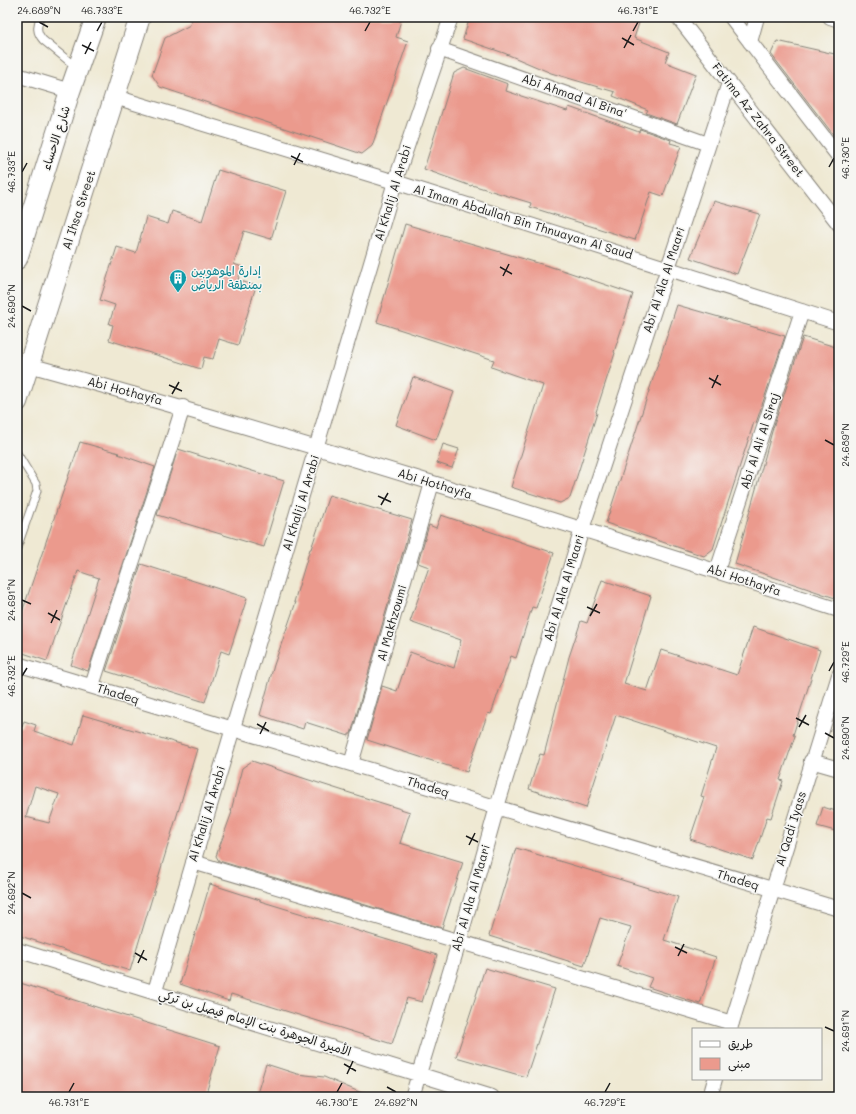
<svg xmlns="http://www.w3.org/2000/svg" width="856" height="1114" font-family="Mali,'Playpen Sans Arabic',sans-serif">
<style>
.building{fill:#eb9a8d;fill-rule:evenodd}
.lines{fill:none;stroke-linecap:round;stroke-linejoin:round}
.lane-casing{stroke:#868278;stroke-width:9}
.street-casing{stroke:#868278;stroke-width:16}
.secondary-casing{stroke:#868278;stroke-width:22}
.lane{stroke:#fff;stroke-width:7}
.street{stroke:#fff;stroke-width:14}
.secondary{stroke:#fff;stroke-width:20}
.ticks{fill:none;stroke:#1c1c1c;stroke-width:1.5}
.labels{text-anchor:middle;stroke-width:3;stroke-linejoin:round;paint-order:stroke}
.street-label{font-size:12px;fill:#1c1c1c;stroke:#f6f6f2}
.culture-label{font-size:12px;fill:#0d838f;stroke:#f6f6f2;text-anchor:start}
.neatline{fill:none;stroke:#1c1c1c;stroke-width:1.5}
.ticks-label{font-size:10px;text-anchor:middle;fill:#1c1c1c}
</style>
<rect width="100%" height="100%" fill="#f6f6f2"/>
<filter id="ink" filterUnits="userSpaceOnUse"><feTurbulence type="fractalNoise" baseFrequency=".025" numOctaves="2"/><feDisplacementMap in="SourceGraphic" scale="8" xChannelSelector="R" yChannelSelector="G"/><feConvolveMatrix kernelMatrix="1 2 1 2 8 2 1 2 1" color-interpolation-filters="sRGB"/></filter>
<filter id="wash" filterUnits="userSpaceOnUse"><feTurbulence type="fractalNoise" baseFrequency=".012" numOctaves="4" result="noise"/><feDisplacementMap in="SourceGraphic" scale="16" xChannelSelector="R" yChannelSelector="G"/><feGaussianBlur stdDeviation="0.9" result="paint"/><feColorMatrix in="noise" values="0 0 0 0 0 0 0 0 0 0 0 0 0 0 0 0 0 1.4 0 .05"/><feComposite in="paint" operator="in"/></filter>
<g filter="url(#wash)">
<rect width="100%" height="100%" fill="#efe9d3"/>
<g id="blocks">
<path class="building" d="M192,17H402L396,37L408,41L372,146L362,154L160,87L152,75L165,38L190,25Z
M470,17H641L634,38L669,52L665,62L696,74L677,124L646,113L648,110L613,96L615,92L551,73L504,53L463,39Z
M777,41L839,55V142L771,54Z
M464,68L508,84L506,91L567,111L569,107L639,132L640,129L671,140L670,143L681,146L663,196L651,192L635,240L530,207L531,203L472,185L471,186L424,169L454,73Z
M218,170L286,191L271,239L244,231L234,264L242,267L238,280L256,286L238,345L219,339L213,359L204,357L201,369L109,340L113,325L109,324L115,305L100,300L117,247L136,253L146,217L168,224L172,211L202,221Z
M714,201L760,214L737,274L690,258Z
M405,224L565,271L633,294L614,352L615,353L596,412L597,413L570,498L560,503L511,487L543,385L491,367L494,360L377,322Z
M677,305L785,336L756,423L754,422L713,549L704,556L606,523Z
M803,337L839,348V586L835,598L735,564L773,428Z
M413,377L454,392L436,440L396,425Z
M80,442L119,453L118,454L155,467L88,671L71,665L99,578L78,571L47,661L17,651V627Z
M443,444L459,449L452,468L437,463Z
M178,449L210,459L211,458L284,481L264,547L157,515Z
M329,495L412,520L351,734H349V736L305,722L303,729L260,715L274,665L296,602H294L310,549H311Z
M441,515L554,553L536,608L532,607L516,658L511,656L491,714L488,713L467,772L367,740L382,686L397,691L410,652L454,668L461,640L410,622L429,567L418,563L429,525L436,528Z
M141,564L247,598L229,654L221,651L205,702L106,671Z
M602,580L651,596L624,684L647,691L661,650L737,675L753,627L820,650L793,735L795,736L780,780L783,781L771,818L767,817L753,860L690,839L704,797L701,796L716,748L616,715L586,808L529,789L540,754L544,755L569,657L581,621L587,623Z
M83,715L197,749L130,971L17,935V726L22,727L24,721L36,725L34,731L74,745ZM35,786L59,794L49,823L26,817Z
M252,761L306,779L410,812L400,843L463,862L442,928L219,861L216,856L232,812L231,811L242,768Z
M823,807L839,812V832L817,826Z
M516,848L678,897L664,940L716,957L700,1004L648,987L652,978L617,966L631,927L600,918L584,966L489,936Z
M210,884L260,900V901L437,955L422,1002L407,998L392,1044L231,994L229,1001L180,984Z
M485,968L555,989L526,1077L456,1057Z
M17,982L220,1046L205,1097H17Z
M266,1064L297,1074L324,1077L371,1097H256Z"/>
</g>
</g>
<g filter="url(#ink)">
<use href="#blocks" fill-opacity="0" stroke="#868278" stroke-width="1"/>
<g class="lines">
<g class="lane-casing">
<path id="lane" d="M40,17C37,27 36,32 43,40L76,67
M17,453L36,484L37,491L17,548"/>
</g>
<g class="street-casing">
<path id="street" d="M678,17L839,224
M731,17L839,157
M830,17L839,20
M750,42L757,17
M439,49L708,144
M17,75L70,91
M115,97L395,182L839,323
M29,365C301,440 570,525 839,610
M717,571L802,311
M17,664L233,729L839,909
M92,686C121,593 154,500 183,407
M811,761L839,769
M351,764L432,483
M193,862L732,1023
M17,950L492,1097
M155,991L395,182L451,17
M730,1029L839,675
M412,1097L459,942L497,807L582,529L729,83
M710,1097L715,1079"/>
</g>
<g class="secondary-casing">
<path id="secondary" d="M17,259L70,91L96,17
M17,402L140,17"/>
</g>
<use href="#lane" class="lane"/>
<use href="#street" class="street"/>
<use href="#secondary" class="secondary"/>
</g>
</g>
<path class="ticks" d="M39,22L48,27M97,31L102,22M365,31L370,22M633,31L638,22M622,38L634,45M82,45L94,51M624,48L631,35M85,54L91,42M291,156L303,162M294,165L300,153M829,167L834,158M22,172L27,163M500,267L512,274M503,276L509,264M22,306L31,311M709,378L721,385M169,385L182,391M712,388L718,375M172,394L179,382M825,440L834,445M378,496L391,502M381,505L388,493M22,600L31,604M587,607L600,613M48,613L60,620M590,616L597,604M51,623L57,610M829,671L834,662M22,676L27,668M796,718L809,725M257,724L269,731M799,727L806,715M825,733L834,738M260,734L266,722M466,836L478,842M469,845L475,833M22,893L31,898M675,947L687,953M135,953L147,960M678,956L684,944M138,963L144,950M825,1027L834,1031M344,1064L356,1071M347,1074L353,1061M387,1087L396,1092M69,1092L74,1083M337,1092L342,1083M605,1092L610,1083"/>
<defs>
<g id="building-pin" transform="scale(0.9)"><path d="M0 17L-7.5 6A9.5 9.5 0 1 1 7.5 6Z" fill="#0f9aa8" stroke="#f6f6f2"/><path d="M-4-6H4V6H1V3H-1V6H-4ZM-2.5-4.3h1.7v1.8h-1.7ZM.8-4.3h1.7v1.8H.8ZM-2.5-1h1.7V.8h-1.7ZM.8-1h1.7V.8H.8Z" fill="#fff"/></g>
</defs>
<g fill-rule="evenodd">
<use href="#building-pin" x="178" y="278"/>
</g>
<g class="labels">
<g class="street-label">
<text transform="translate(574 96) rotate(19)" y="4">Abi Ahmad Al Bina'</text>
<text transform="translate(758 120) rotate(52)" y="4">Fatima Az Zahra Street</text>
<text transform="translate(56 138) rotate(-72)" y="4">شارع الاحساء</text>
<text transform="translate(393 193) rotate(-73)" y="4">Al Khalij Al Arabi</text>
<text transform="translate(79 210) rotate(-72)" y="4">Al Ihsa Street</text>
<text transform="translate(523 222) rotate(17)" y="4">Al Imam Abdullah Bin Thnuayan Al Saud</text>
<text transform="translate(664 280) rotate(-72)" y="4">Abi Al Ala Al Maari</text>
<text transform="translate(125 391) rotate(15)" y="4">Abi Hothayfa</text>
<text transform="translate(760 441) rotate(-72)" y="4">Abi Al Ali Al Siraj</text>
<text transform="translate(435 484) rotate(17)" y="4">Abi Hothayfa</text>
<text transform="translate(301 503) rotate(-73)" y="4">Al Khalij Al Arabi</text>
<text transform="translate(744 580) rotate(18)" y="4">Abi Hothayfa</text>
<text transform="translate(564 588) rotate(-73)" y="4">Abi Al Ala Al Maari</text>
<text transform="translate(392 623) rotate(-74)" y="4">Al Makhzoumi</text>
<text transform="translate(118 694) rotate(17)" y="4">Thadeq</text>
<text transform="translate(428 787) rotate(17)" y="4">Thadeq</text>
<text transform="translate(207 814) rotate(-73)" y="4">Al Khalij Al Arabi</text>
<text transform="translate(791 829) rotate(-73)" y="4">Al Qadi Iyass</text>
<text transform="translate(738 880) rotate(17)" y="4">Thadeq</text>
<text transform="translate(471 898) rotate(-74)" y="4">Abi Al Ala Al Maari</text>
<text transform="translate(255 1023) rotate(17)" y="4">الأميرة الجوهرة بنت الإمام فيصل بن تركي</text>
</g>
<g class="culture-label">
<text x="191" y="275">إدارة الموهوبين<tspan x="191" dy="14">بمنطقة الرياض</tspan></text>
</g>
</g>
<rect width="856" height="1114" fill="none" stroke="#f6f6f2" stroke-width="44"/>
<rect x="692" y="1028" width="130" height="52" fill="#f6f6f2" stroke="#9f9f9c"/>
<rect x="700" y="1041" width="20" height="6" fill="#ffffff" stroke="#9f9f9c"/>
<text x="728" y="1048" font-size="12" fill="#1c1c1c">طريق</text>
<rect x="700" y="1058" width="20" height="12" fill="#eb9a8d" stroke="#9f9f9c"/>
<text x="728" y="1068" font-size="12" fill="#1c1c1c">مبنى</text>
<rect x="22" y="22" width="812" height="1070" class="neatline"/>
<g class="ticks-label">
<text x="39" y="14">24.689°N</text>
<text x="102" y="14">46.733°E</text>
<text x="370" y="14">46.732°E</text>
<text x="638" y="14">46.731°E</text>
<text transform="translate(845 158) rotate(-90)" y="4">46.730°E</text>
<text transform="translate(11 172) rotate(-90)" y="4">46.733°E</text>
<text transform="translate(11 306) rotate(-90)" y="4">24.690°N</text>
<text transform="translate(845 445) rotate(-90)" y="4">24.689°N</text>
<text transform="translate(11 600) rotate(-90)" y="4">24.691°N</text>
<text transform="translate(845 662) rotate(-90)" y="4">46.729°E</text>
<text transform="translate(11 676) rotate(-90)" y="4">46.732°E</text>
<text transform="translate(845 738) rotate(-90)" y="4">24.690°N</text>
<text transform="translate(11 893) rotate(-90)" y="4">24.692°N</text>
<text transform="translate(845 1031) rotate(-90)" y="4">24.691°N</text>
<text x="69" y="1106">46.731°E</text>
<text x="337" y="1106">46.730°E</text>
<text x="396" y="1106">24.692°N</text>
<text x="605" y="1106">46.729°E</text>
</g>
</svg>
